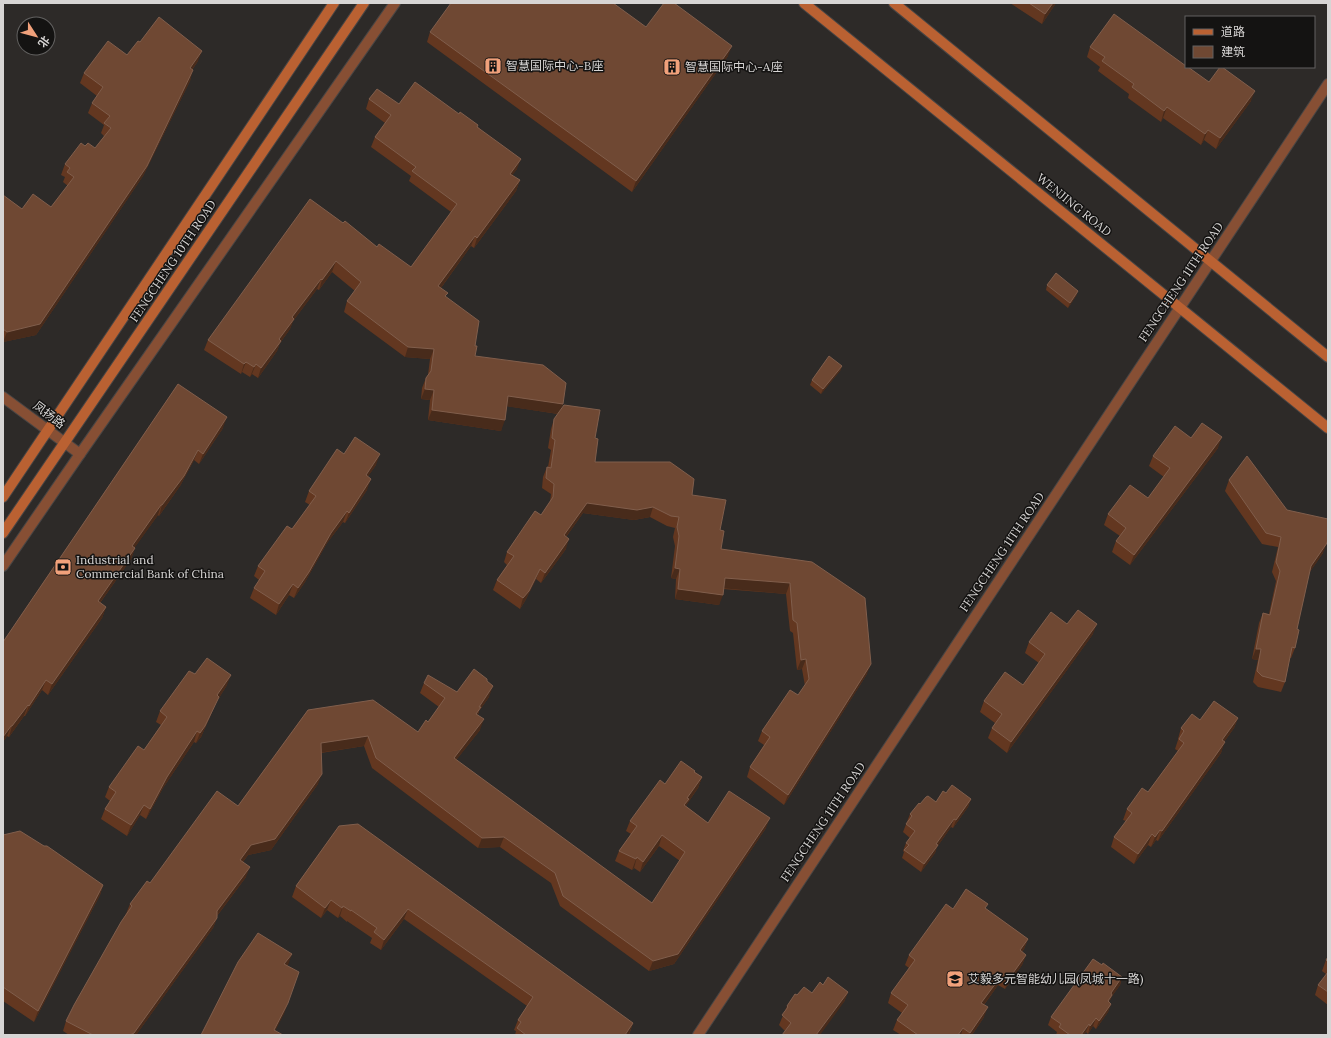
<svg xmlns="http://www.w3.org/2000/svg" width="1331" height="1038" font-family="Lora,'Noto Sans SC',serif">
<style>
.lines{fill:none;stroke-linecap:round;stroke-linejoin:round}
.minor-casing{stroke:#484544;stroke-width:12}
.tertiary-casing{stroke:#484544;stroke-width:12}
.secondary-casing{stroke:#484544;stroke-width:12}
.minor{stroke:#874f34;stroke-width:10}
.tertiary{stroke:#874f34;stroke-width:10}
.secondary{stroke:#ba6132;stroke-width:10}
.wall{fill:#633720}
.shaded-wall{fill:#482b1b}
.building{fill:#6f4833;stroke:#805e4c}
.labels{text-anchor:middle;stroke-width:3;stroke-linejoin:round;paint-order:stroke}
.poi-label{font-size:12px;fill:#d7d5d4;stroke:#141312;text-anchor:start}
.street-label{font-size:12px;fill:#d7d5d4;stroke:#141312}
</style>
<rect width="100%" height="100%" fill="#2d2a28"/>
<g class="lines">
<g class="minor-casing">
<path id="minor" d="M3,566L80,454L395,3"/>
</g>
<g class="tertiary-casing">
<path id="tertiary" d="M3,397L80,454
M698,1035L1328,84"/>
</g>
<g class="secondary-casing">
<path id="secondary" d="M804,3L1328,428
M894,3L1328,357
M3,497L334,3
M3,533L364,3"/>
</g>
<use href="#minor" class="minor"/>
<use href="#tertiary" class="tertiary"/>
<use href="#secondary" class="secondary"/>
</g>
<path class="wall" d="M1010,3H1056L1042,24Z
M646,27L728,56L632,192L427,42L430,32Z
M140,42L198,61L192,70L190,81L143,176L36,335L3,342V195L22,209L51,207L68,186L63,182L65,177L61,175L65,164L85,146L95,148L104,136L101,133L104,125L88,113L92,103L97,96L80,83L84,73L127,55Z
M1090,47L1209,82L1251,101L1216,149L1204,140L1201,145L1163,118L1161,122L1128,98L1129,94L1098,71L1100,67L1087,57Z
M369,99L399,104L478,127L517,169L512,175L520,180L516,191L474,248L471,246L441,288L475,346V356L563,404L560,410L595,438V462L692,495L720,530L721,549L812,562L867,674L784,805L747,777L750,767L764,745L758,741L762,731L798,695L805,686L802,669L797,670L793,633L790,631L786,594L723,589L719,605L675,599L676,579L671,578L675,546L673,537L675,528L667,526L650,517L634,520L583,513L566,537V549L541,583L536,579L525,601L520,609L493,590L497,580L507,565L504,562L507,552L541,515L550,502L551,494L542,488L543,477L547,467H548L551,450L548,448L551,429L554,419L558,414L507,406L501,431L428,420L430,400L421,399L422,388L426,378L428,375L430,359L405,357L344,312L347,301L355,291L332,272L319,290L317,289L293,321L290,329L280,343L277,351L258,378L252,374L250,377L242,372L241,374L204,350L208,340L343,223L377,247L411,267L451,212L409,181L411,176L371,147L375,137L385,123L366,109Z
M1047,285L1078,291L1076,296L1068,308L1046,290Z
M842,366L840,371L821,394L810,385L812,380Z
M178,384L223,428L199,464L194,460L180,486L159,516L158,515L134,548H135L131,559L100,603L106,607L102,618L48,695L42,690L25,716H24L9,737L7,736L3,742V642Z
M1191,438L1218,448L1130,565L1112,552L1116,541L1120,536L1104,525L1108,514L1148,498L1164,477L1149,466L1153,456Z
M344,454L376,465L368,476L367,490L345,523L343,522L327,543L305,582L294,598L289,595L276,615L250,598L254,588L259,580L254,576L258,566L292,529L310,505L305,502L309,491Z
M1229,480L1287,510L1323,553L1309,573L1297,629L1295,648L1291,658H1290L1285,682L1281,692L1258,687L1253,682L1258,660L1252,659L1259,623L1263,613L1269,614L1276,581L1272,572L1278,547L1262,544L1225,491Z
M1067,624L1093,634L1007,753L988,738L992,728L995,723L980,712L984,701L1023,685L1039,663L1025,653L1029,642Z
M195,674L227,685L217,701L201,737L196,743L194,742L163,788L146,819L140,815L127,836L101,819L105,809L110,801L105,797L109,787L144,750L161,725L156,722L160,711Z
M487,681L489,697L479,711L478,715L480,730L456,760L652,903L680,861L659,846L640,872L634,868L632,870L615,861L619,851L631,834L626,831L630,821L665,784L695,771V772L702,777L698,788L687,804L686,806L708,823L766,828L674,964L649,971L560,906L551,883L500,847L478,848L372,768L364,746L321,753L318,784L271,850L248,855L243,862L246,877L217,916V918L213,928L136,1035H69L63,1031L66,1021L126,914L130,904L150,883L238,806L308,710L418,732L428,722L439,707L420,693L424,683L457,692Z
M1238,718L1234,728L1224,742L1221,753L1158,841L1156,840L1151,847L1148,845L1134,864L1111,847L1114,837L1126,821L1123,820L1127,809L1148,792L1178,751L1175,749L1178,740V739L1181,728L1200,720Z
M946,793L971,799L968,807L953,828L951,827L937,847L935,853L921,872L902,858L904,852L903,851L906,843L910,838L903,832L910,814L920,804L936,802Z
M339,826L633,1023L629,1035H515L516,1031L514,1030L518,1020L527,1006L404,919L381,950L370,943L372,938L347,921V922L340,916L338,918L327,910L321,918L292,897L296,886Z
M3,835L103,885L100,895L34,1022L3,1001Z
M953,909H986L1028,939L1024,949L1022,952L1026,955L1022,965L1005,989L998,985L984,1005V1017L972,1035H901L893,1030L897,1020L902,1013L888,1003L891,993L909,968L905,965L909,955Z
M1328,956V1005L1315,995L1318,985L1326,974L1322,971L1326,960Z
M1102,965L1122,977L1120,985L1112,996L1109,1002L1111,1004L1108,1012L1096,1029L1093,1026L1088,1034L1086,1032L1084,1035H1056L1057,1032L1048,1025L1051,1017Z
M823,985L848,992L844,1002L785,1031L779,1025L787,1006L797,995L812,993Z"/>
<path class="shaded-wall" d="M1053,3H1056L1042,24L1045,14Z
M732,46L728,56L632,192L636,181Z
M202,51L198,61L186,78L190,68Z
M193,70L190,81L143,176L36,335L3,342L7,332Z
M1255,91L1251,101L1216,149L1220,138Z
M1167,107L1163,118L1161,122L1164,111Z
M1208,130L1204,140L1201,145L1205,134Z
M521,159L517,169L506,184L510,174Z
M520,180L516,191L474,248L477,238Z
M475,236L471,246L435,296L438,286Z
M336,261L332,272L319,290L322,280Z
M321,279L317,289L293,321L290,329L280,343L277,351L258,378L261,368L292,317Z
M1078,291L1076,296L1068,308L1070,303Z
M408,347L434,349L430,359L405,357Z
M246,362L242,372L241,374L244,364Z
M256,364L252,374L250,377L254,367Z
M842,366L840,371L821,394L823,389Z
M425,389L434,390L430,400L421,399Z
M508,396L563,404L559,414L505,406Z
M432,410L505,420L501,431L428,420Z
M227,417L223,428L199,464L203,454Z
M1222,437L1218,448L1130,565L1134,555Z
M198,450L194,460L180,486L159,516L162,505Z
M380,454L376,465L362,485L366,475Z
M371,479L367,490L345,523L349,513Z
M587,503L653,507L650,517L634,520L583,513L560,545L564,535Z
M161,505L158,515L128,557L132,546Z
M347,511L343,522L327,543L305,582L294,598L298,588L331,533Z
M569,539L566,549L541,583L545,573Z
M1327,543L1323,553L1307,576L1311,566Z
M135,548L131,559L94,611L98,601Z
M675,568L680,569L676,579L671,578Z
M540,569L536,579L525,601L520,609L523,598Z
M725,578L790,583L786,594L721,588Z
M293,584L289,595L276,615L279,604Z
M678,589L723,595L719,605L675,599Z
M106,607L102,618L48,695L52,684Z
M1097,624L1093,634L1007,753L1011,742Z
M1256,649H1261L1258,660L1252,659Z
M806,659L802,669L797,670L801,660Z
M871,664L867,674L784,805L788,795Z
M231,675L227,685L217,701L201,737L196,743L200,733L217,695Z
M46,680L42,690L25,716L29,706Z
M493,686L489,697L479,711L477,717L472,724L479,707Z
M28,705L24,716L9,737L12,726Z
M1238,718L1234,728L1218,750L1222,740Z
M484,719L480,730L450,768L454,758Z
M11,726L7,736L3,742V737Z
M197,731L194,742L163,788L146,819L150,809L167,777Z
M368,736L364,746L318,753L321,743Z
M1225,742L1221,753L1158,841L1162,831Z
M322,774L318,784L271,850L248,855L237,870L240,860L251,845Z
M702,777L698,788L687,804L685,809L680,815L687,798Z
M971,799L968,807L953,828L956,820Z
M144,805L140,815L127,836L131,825Z
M770,818L766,828L674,964L649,971L653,961Z
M954,819L951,827L937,847L935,853L921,872L924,864L936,844Z
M1160,830L1156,840L1151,847L1155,837Z
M1152,834L1148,845L1134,864L1138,854Z
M662,835L659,846L640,872L643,862Z
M504,837L500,847L478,848L482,838Z
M637,857L634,868L632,870L636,859Z
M250,867L246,877L213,921L217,911Z
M103,885L100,895L34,1022L38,1011Z
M331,900L327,910L321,918L325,908Z
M343,906L340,916L338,918L342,908Z
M408,909L404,919L381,950L384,940Z
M217,918L213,928L136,1035H130Z
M1028,939L1024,949L1016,960L1020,950Z
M292,954L288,965L281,975L284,964Z
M1026,955L1022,965L1005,989L1008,980Z
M1002,975L998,985L978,1013L981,1003Z
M1122,977L1120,985L1112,996L1109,1003L1105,1009L1111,993Z
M848,992L844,1002L820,1035H816Z
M288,1003L284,1014L273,1035L274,1030Z
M1111,1004L1108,1012L1096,1029L1099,1021Z
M988,1007L984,1017L972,1035H969L970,1033Z
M1096,1018L1093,1026L1088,1034L1090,1026Z
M633,1023L629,1034V1035H625Z
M1089,1024L1086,1032L1084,1035H1081Z
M963,1028L961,1035H958Z"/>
<path class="building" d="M451,3H613L646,27L664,3H674L732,46L636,181L430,32Z
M1029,3H1053L1045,14Z
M1114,14L1186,66V67H1188L1209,82L1220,67H1222L1255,91L1220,138L1208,130L1205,134L1167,107L1164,111L1132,87L1134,84L1102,61L1105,57L1090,47Z
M159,17L202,51L190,68L193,70L147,166L40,324L7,332L3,329V195L22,209L33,194L51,207L74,177L67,172L70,168L65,164L81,143L85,146L88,143L95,148L111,128L104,123L110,116L92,103L103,87L84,73L108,41L127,55L138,41L140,42Z
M415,82L459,114L460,112L478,125L477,127L521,159L510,174L520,180L477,238L475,236L438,286L448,293L445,296L479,321L475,346H477L475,356L543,365L566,383L563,404L508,396L505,420L432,410L434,390L425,389L426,378L431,371L434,349L408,347L347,301L361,282L336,261L322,280L321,279L292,317L294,319L279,339L281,341L261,368L256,364L254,367L246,362L244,364L208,340L310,199L343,223L345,221L377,247L379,244L411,267L457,204L412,171L416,167L375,137L391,115L369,99L377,89L399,104Z
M1056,273L1078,291L1070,303L1047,285Z
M829,356L842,366L823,389L812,380Z
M178,384L227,417L203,454L198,450L184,476L162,505H161L132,546L135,548L98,601L106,607L52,684L46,680L29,706L28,705L12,726H11L3,737V642Z
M564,405L600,410L595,438L598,439L595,462H670L694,479L692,495L726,500L720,530L724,531L721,549L812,562L865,598L871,664L788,795L750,767L770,737L762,731L790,690L798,695L809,679L806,659L801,660L797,623L793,620L790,583L725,578L723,595L678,589L680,569L675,568L679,536L677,527L679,517L671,516L653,507L637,510L587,503L564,535L569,539L545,573L540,569L529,591L523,598L497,580L514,556L507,552L526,524L535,511L541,515L553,497L554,484L546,478L547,467L551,468L555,440L552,438L554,419Z
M1202,423L1222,437L1134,555L1116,541L1126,528L1108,514L1130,485L1148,498L1170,468L1153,456L1175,426L1191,438Z
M355,437L380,454L366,475L371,479L349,513L347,511L331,533L309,572L298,588L293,584L279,604L254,588L265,571L258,566L287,526L292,529L316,496L309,491L337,449L344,454Z
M1247,456L1287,510L1328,519V539L1327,543L1311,566L1297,629L1299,630L1295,648L1292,647L1285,682L1262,676L1257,671L1261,649H1256L1263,613L1270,615L1280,571L1276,562L1281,537L1266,533L1229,480Z
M1078,610L1097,624L1011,742L992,728L1002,714L984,701L1005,672L1023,685L1045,654L1029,642L1051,612L1067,624Z
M207,658L231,675L217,695L219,697L205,726L200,733L197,731L167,777L150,809L144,805L131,825L105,809L116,792L109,787L138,746L144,750L167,717L160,711L189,671L195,674Z
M474,669L487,679V681L493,686L479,707H481L476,714L484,719L454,758L652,903L685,852L662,835L643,862L637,857L636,859L619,851L637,826L630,821L660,780L665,784L681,761L695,771L694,772L702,777L687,798L689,799L684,805L708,823L729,791L770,818L678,954L653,961L563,896L555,873L504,837L482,838L376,758L368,736L321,743L322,774L275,839L251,845L240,860L250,867L217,911V918L134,1033L130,1035H93L66,1021L74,1005L121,922L132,906L130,904L147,881L150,883L217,791L238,806L308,710L373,700L418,732L426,720L428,722L445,698L424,683L428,675L457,692Z
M1214,701L1238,718L1222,740L1225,742L1162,831L1160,830L1155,837L1152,834L1138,854L1114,837L1132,813L1127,809L1142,788L1148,792L1184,743L1179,739L1184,731L1181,728L1192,714L1200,720Z
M952,785L971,799L956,820L954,819L936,844L938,845L924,864L904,850L909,845L906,843L915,831L906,824L912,816L910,814L919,803L920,804L926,797L928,796L936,802L943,791L946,793Z
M358,824L633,1023L625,1035H526L517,1028L521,1022L518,1020L533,997L408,909L384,940L374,932L377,928L351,910V911L343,906L342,908L331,900L325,908L296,886L339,826Z
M20,831L44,846H47L103,885L38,1011L3,987V835Z
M966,889L988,904L985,908L1028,939L1020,950L1026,955L1008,980L1002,975L981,1003L988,1007L970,1033L963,1028L958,1035H918L897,1020L908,1005L891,993L915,960L909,955L946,904L953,909Z
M258,933L292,954L284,964L299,972L288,1003L274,1030L283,1035H201L238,962Z
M1328,957V962L1326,960Z
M1093,959L1102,965L1103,963L1122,977L1111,993L1112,995L1108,1001L1111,1004L1099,1021L1096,1018L1090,1026L1089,1024L1081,1035H1070L1059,1027L1061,1024L1051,1017Z
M1328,972V992L1318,985Z
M828,977L848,992L816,1035H782L791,1023L782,1015L788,1007L787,1006L795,994L797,995L804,987L812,993L820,982L823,985Z"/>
<defs>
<g id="building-square" transform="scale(0.9)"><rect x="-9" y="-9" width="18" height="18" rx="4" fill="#f1a17b" stroke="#141312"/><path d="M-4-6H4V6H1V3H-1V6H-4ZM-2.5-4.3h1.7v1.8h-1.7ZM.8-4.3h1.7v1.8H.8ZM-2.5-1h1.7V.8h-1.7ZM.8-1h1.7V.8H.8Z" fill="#111"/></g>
<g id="bank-square" transform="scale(0.9)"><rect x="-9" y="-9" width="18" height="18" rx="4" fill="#f1a17b" stroke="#141312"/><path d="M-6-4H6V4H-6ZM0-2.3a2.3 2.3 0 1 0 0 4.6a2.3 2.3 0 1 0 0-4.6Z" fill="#111"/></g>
<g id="school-square" transform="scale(0.9)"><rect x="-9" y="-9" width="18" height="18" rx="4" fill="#f1a17b" stroke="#141312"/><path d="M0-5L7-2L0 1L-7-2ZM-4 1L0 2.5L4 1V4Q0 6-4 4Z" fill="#111"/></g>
</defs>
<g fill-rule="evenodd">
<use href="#building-square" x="493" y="66"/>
<use href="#building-square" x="672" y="67"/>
<use href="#bank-square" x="63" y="567"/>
<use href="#school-square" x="955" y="979"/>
</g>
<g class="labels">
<g class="poi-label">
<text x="506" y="70">智慧国际中心-B座</text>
<text x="685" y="71">智慧国际中心-A座</text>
<text x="76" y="564">Industrial and<tspan x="76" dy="14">Commercial Bank of China</tspan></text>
<text x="968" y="983">艾毅多元智能幼儿园(凤城十一路)</text>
</g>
<g class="street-label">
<text transform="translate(1074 205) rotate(39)" y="4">WENJING ROAD</text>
<text transform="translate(173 261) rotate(-56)" y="4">FENGCHENG 10TH ROAD</text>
<text transform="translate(1181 282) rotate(-56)" y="4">FENGCHENG 11TH ROAD</text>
<text transform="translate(49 415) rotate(37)" y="4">凤扬路</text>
<text transform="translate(1002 552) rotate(-56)" y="4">FENGCHENG 11TH ROAD</text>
<text transform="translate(823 822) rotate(-56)" y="4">FENGCHENG 11TH ROAD</text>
</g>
</g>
<rect width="1331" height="1038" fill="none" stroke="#d7d5d4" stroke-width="8"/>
<rect x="1185" y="16" width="130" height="52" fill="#141312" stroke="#626160"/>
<rect x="1193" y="29" width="20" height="6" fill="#ba6132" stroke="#626160"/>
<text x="1221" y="36" font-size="12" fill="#d7d5d4">道路</text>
<rect x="1193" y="46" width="20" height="12" fill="#6f4833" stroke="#626160"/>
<text x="1221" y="56" font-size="12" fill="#d7d5d4">建筑</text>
<g transform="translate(36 36) rotate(126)"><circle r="19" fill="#141312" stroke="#626160"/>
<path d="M0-3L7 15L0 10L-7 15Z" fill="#f1a17b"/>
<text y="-6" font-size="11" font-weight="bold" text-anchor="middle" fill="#d7d5d4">北</text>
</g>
</svg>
